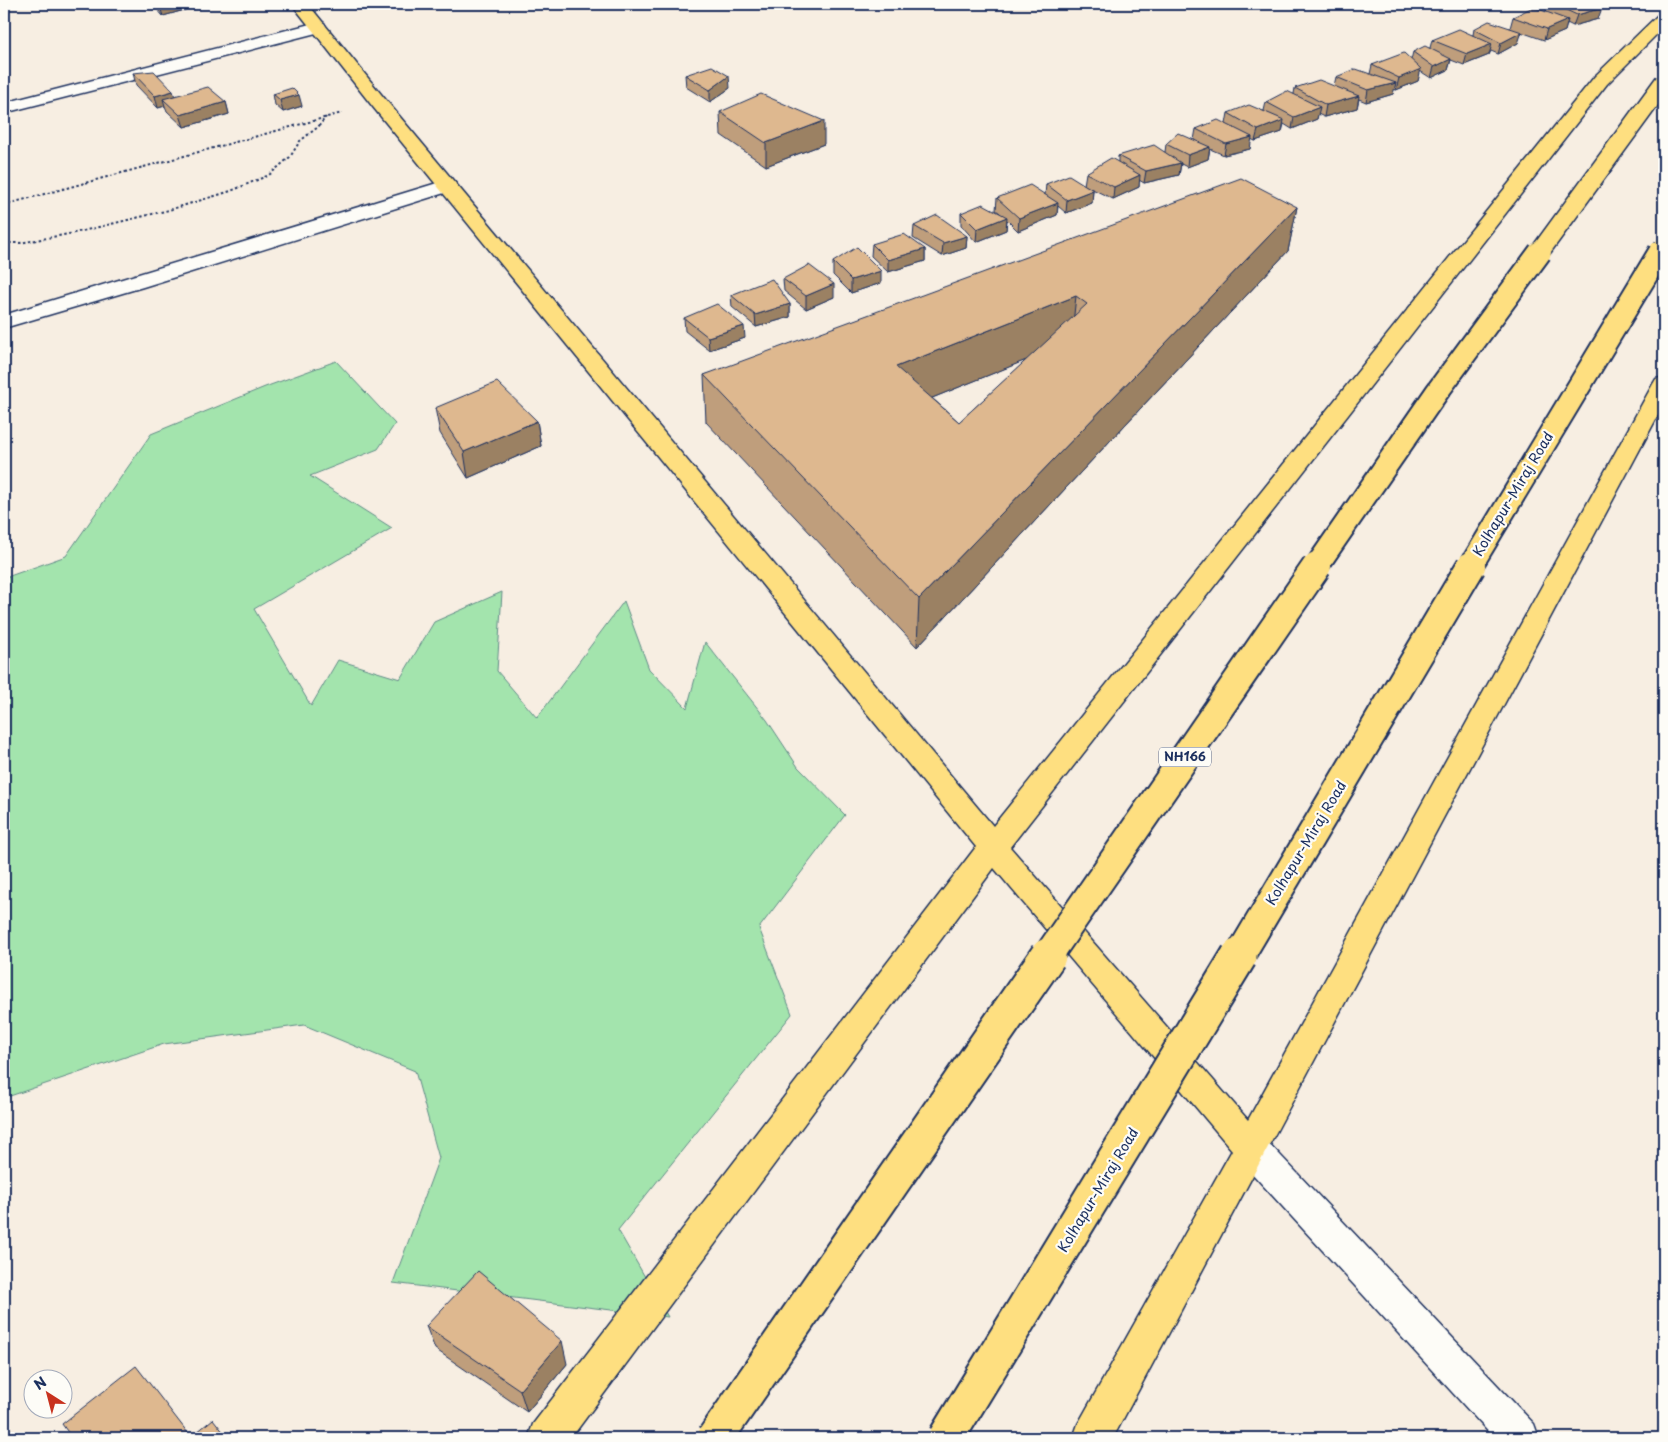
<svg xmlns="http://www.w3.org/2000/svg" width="1668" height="1442" font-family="'Playpen Sans',sans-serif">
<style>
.green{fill:#a3e4ad;stroke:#5f8a86}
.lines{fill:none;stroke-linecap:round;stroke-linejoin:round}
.minor-casing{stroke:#1b2f5e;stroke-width:3}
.major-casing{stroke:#1b2f5e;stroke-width:3}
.path{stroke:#1b2f5e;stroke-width:2;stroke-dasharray:2.5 2.5;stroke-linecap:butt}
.minor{fill:#fdfcf7;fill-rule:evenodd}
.major{fill:#fedf80;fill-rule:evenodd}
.highway-bridge-far3-casing{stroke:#1b2f5e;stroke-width:21;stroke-linecap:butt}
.highway-bridge-far2-casing{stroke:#1b2f5e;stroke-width:26;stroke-linecap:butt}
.highway-bridge-far1-casing{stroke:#1b2f5e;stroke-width:32;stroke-linecap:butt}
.highway-bridge-casing{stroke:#1b2f5e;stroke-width:39;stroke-linecap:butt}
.highway-bridge-far3{stroke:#fedf80;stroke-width:18}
.highway-bridge-far2{stroke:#fedf80;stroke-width:22}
.highway-bridge-far1{stroke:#fedf80;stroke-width:28}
.highway-bridge{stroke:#fedf80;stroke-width:35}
.wall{fill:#bf9e7b;stroke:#1b2f5e;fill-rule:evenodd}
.shaded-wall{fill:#9b8164;stroke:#1b2f5e}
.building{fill:#deb88f;stroke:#1b2f5e;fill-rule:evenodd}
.labels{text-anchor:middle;stroke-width:4.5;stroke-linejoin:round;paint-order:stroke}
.shield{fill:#fdfcf7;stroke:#5f6c8c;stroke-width:1}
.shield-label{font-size:12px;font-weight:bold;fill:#1b2f5e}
.street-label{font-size:14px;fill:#1b2f5e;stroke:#fdfcf7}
</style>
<rect width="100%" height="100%" fill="#f7eee2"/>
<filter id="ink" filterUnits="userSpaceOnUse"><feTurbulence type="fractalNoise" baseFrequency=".02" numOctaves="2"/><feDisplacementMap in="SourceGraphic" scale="10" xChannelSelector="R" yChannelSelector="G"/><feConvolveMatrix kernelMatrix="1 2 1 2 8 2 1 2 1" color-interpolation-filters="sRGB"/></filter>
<g filter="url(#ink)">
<path class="green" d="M336,361L395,424L378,449L310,476L392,528L254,609L311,706L338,660L400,679L434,622L502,592L497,671L537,718L624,601L649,669L687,708L705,642L767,720L798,767L845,815L759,928L792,1014L618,1230L668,1317L393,1283L439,1158L415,1071L304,1025L164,1044L4,1098V578L66,556L151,434L265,387Z"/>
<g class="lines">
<g class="minor-casing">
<path id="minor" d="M318,22L324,23L326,27L324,31L4,113V103Z
M447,180L454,182L457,186L454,190L143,287L4,328V315Z
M1251,1133L1263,1137L1534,1424L1539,1438H1494L1239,1159L1234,1148L1239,1137Z"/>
</g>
<g class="major-casing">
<path id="major" d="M292,4H308L385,99L993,826L1595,76L1658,15L1664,13V27L1607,84L1010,847L1248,1120L1653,384L1656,379L1664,377V404L1113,1438H1073L1078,1424L1232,1150L994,868L571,1438H528L533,1424L976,847L373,107Z"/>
</g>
<path class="path" d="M4,205L342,113
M4,243H20L74,233L169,210L231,191L269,175L290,157L300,141L318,127L326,117"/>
<use href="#minor" class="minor"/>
<use href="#major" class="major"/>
<g class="highway-bridge-far3-casing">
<path id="highway-bridge-far3" d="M1539,253L1664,82
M1660,253L1664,246"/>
</g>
<g class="highway-bridge-far2-casing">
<path id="highway-bridge-far2" d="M1316,567L1437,392L1540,252
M1470,567L1660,252"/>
</g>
<g class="highway-bridge-far1-casing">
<path id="highway-bridge-far1" d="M1047,957L1317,566
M1239,957L1471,566"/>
</g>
<g class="highway-bridge-casing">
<path id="highway-bridge" d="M715,1438L1048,956
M946,1438L1239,956"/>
</g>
<use href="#highway-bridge-far3" class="highway-bridge-far3"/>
<use href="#highway-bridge-far2" class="highway-bridge-far2"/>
<use href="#highway-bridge-far1" class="highway-bridge-far1"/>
<use href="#highway-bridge" class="highway-bridge"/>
</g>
<path class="wall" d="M155,4H186L188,9L163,16L157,9Z
M1548,4H1592L1598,19L1573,26L1567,23L1565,31L1544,40L1521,32L1518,43L1498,54L1491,51L1489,55L1464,65L1451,60L1448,70L1431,78L1420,71L1418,81L1396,90L1394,89L1393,94L1366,102L1359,99L1357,108L1324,117L1318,114L1317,119L1292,129L1284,124L1282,132L1255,141L1251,139L1250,149L1224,155L1210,149L1208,159L1187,167L1181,164L1179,175L1144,183L1139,180V187L1113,199L1084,185L1086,173L1118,162V156L1165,152L1166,144L1194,140L1196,129L1226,124L1228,113L1264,111L1266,102L1294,94L1295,88L1334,86L1336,77L1370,74L1372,65L1411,60L1413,52L1430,48L1432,40L1473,35L1474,29L1510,28L1513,17L1546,11Z
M133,73L175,96L226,102L229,114L184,127L167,111L165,106L158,108L136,85Z
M685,75L730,88L710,102L686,87Z
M273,94L302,106L283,112L275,105Z
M720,112L824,144L766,166L721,135Z
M1046,184L1093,190L1092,203L1066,213L1058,206L1057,215L1018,231L1007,220L1006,230L976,242L961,225V213H1000L996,210L997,198L1045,195Z
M1297,207L1288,251L917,647L706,422L704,375ZM1028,359L959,422L932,398Z
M914,226L967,236L966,248L942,256L913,238Z
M872,244L925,249V261L888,272L871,256Z
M833,262L881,283L851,293L833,275Z
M783,279L834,297L806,309L784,291Z
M731,295L790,304V317L756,327L732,307Z
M684,318L745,338L709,350L685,331Z
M435,408L537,421L541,446L468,478L440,433Z
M426,1326L567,1364L527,1412L435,1349Z"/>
<path class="shaded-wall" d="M159,4H186L188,9L163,16Z
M1602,8L1598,19L1573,26L1577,15Z
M1568,20L1565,31L1544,40L1547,29Z
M1522,32L1518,43L1498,54L1501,43Z
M1492,44L1489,55L1464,65L1467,54Z
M1451,59L1448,70L1431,78L1434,67Z
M1421,69L1418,81L1396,90L1399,78Z
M729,76L730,88L710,102V90Z
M1396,83L1393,94L1366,102L1368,90Z
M173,91L177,103L163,99L165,106L158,108L155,96Z
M299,95L302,106L283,112L280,100Z
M1359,96L1357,108L1324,117L1326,105Z
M226,102L229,114L184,127L180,115Z
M1320,107L1317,119L1292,129L1294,117Z
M1284,120L1282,132L1255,141L1258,130Z
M824,121V144L766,166V143Z
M1252,137L1250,149L1224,155L1226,144Z
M1210,147L1208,159L1187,167L1188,155Z
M1181,163L1179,175L1144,183L1146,171Z
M1140,175L1139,187L1113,199L1114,187Z
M1093,190L1092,203L1066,213L1067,200Z
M1058,203L1057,215L1018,231L1019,218Z
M1297,207L1288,251L917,647L919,599Z
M1007,217L1006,230L976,242L977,229Z
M967,236L966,248L942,256L943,243Z
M925,249V261L888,272V260Z
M881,271V283L851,293V280Z
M834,284V297L806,309V296Z
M1076,296L1071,342L895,413L896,367Z
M790,304V317L756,327L755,315Z
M744,326L745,338L709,350L708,337Z
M537,421L541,446L468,478L464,452Z
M562,1341L567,1364L527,1412L520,1390Z"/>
<path class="building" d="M1553,4H1592L1602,8L1577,15Z
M1533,7L1568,20L1547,29L1513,17Z
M1489,21L1522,32L1501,43L1474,29Z
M1459,29L1492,44L1467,54L1432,40Z
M1425,46L1451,59L1434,67L1413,52Z
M1404,53L1421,69L1399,78L1372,65Z
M712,66L729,76L710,90L685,75Z
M1356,69L1396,83L1368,90L1336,77Z
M154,71L173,91L155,96L133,73Z
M1319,80L1359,96L1326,105L1295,88Z
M208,87L226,102L180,115L163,99Z
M292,88L299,95L280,100L273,94Z
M1287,91L1320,107L1294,117L1266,102Z
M761,94L824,121L766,143L720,112Z
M1249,105L1284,120L1258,130L1228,113Z
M1218,120L1252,137L1226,144L1196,129Z
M1178,133L1210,147L1188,155L1166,144Z
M1154,145L1181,163L1146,171L1118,156Z
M1111,158L1140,175L1114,187L1086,173Z
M1069,175L1093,190L1067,200L1046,184Z
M1241,178L1297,207L919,599L704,375ZM1076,296L1087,304L959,422L896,367Z
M1030,185L1058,203L1019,218L997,198Z
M983,204L1007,217L977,229L961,213Z
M937,215L967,236L943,243L914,226Z
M904,234L925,249L888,260L872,244Z
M857,247L881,271L851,280L833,262Z
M809,265L834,284L806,296L783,279Z
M772,279L790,304L755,315L731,295Z
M717,304L744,326L708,337L684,318Z
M497,382L537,421L464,452L435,408Z
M478,1271L562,1341L520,1390L426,1326Z
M136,1366L191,1437L213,1419L228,1438H72L62,1424Z"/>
</g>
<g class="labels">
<rect class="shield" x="1159" y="747.5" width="52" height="19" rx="4"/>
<g class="shield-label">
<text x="1185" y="761">NH166</text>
</g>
<g class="street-label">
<text transform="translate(1513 494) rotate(-59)" y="5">Kolhapur-Miraj Road</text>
<text transform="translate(1306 843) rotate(-59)" y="5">Kolhapur-Miraj Road</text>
<text transform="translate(1098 1190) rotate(-59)" y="5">Kolhapur-Miraj Road</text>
</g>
</g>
<rect width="1668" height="1442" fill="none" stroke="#fdfcf7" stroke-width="20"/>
<rect x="10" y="10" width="1648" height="1422" fill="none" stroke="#1b2f5e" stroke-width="2" filter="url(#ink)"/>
<g transform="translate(48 1394) rotate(324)"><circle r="24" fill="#fdfcf7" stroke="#a3aaba"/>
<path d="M0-4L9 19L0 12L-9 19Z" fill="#c8321e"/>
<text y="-8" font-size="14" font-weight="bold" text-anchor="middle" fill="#1b2f5e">N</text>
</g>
</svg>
